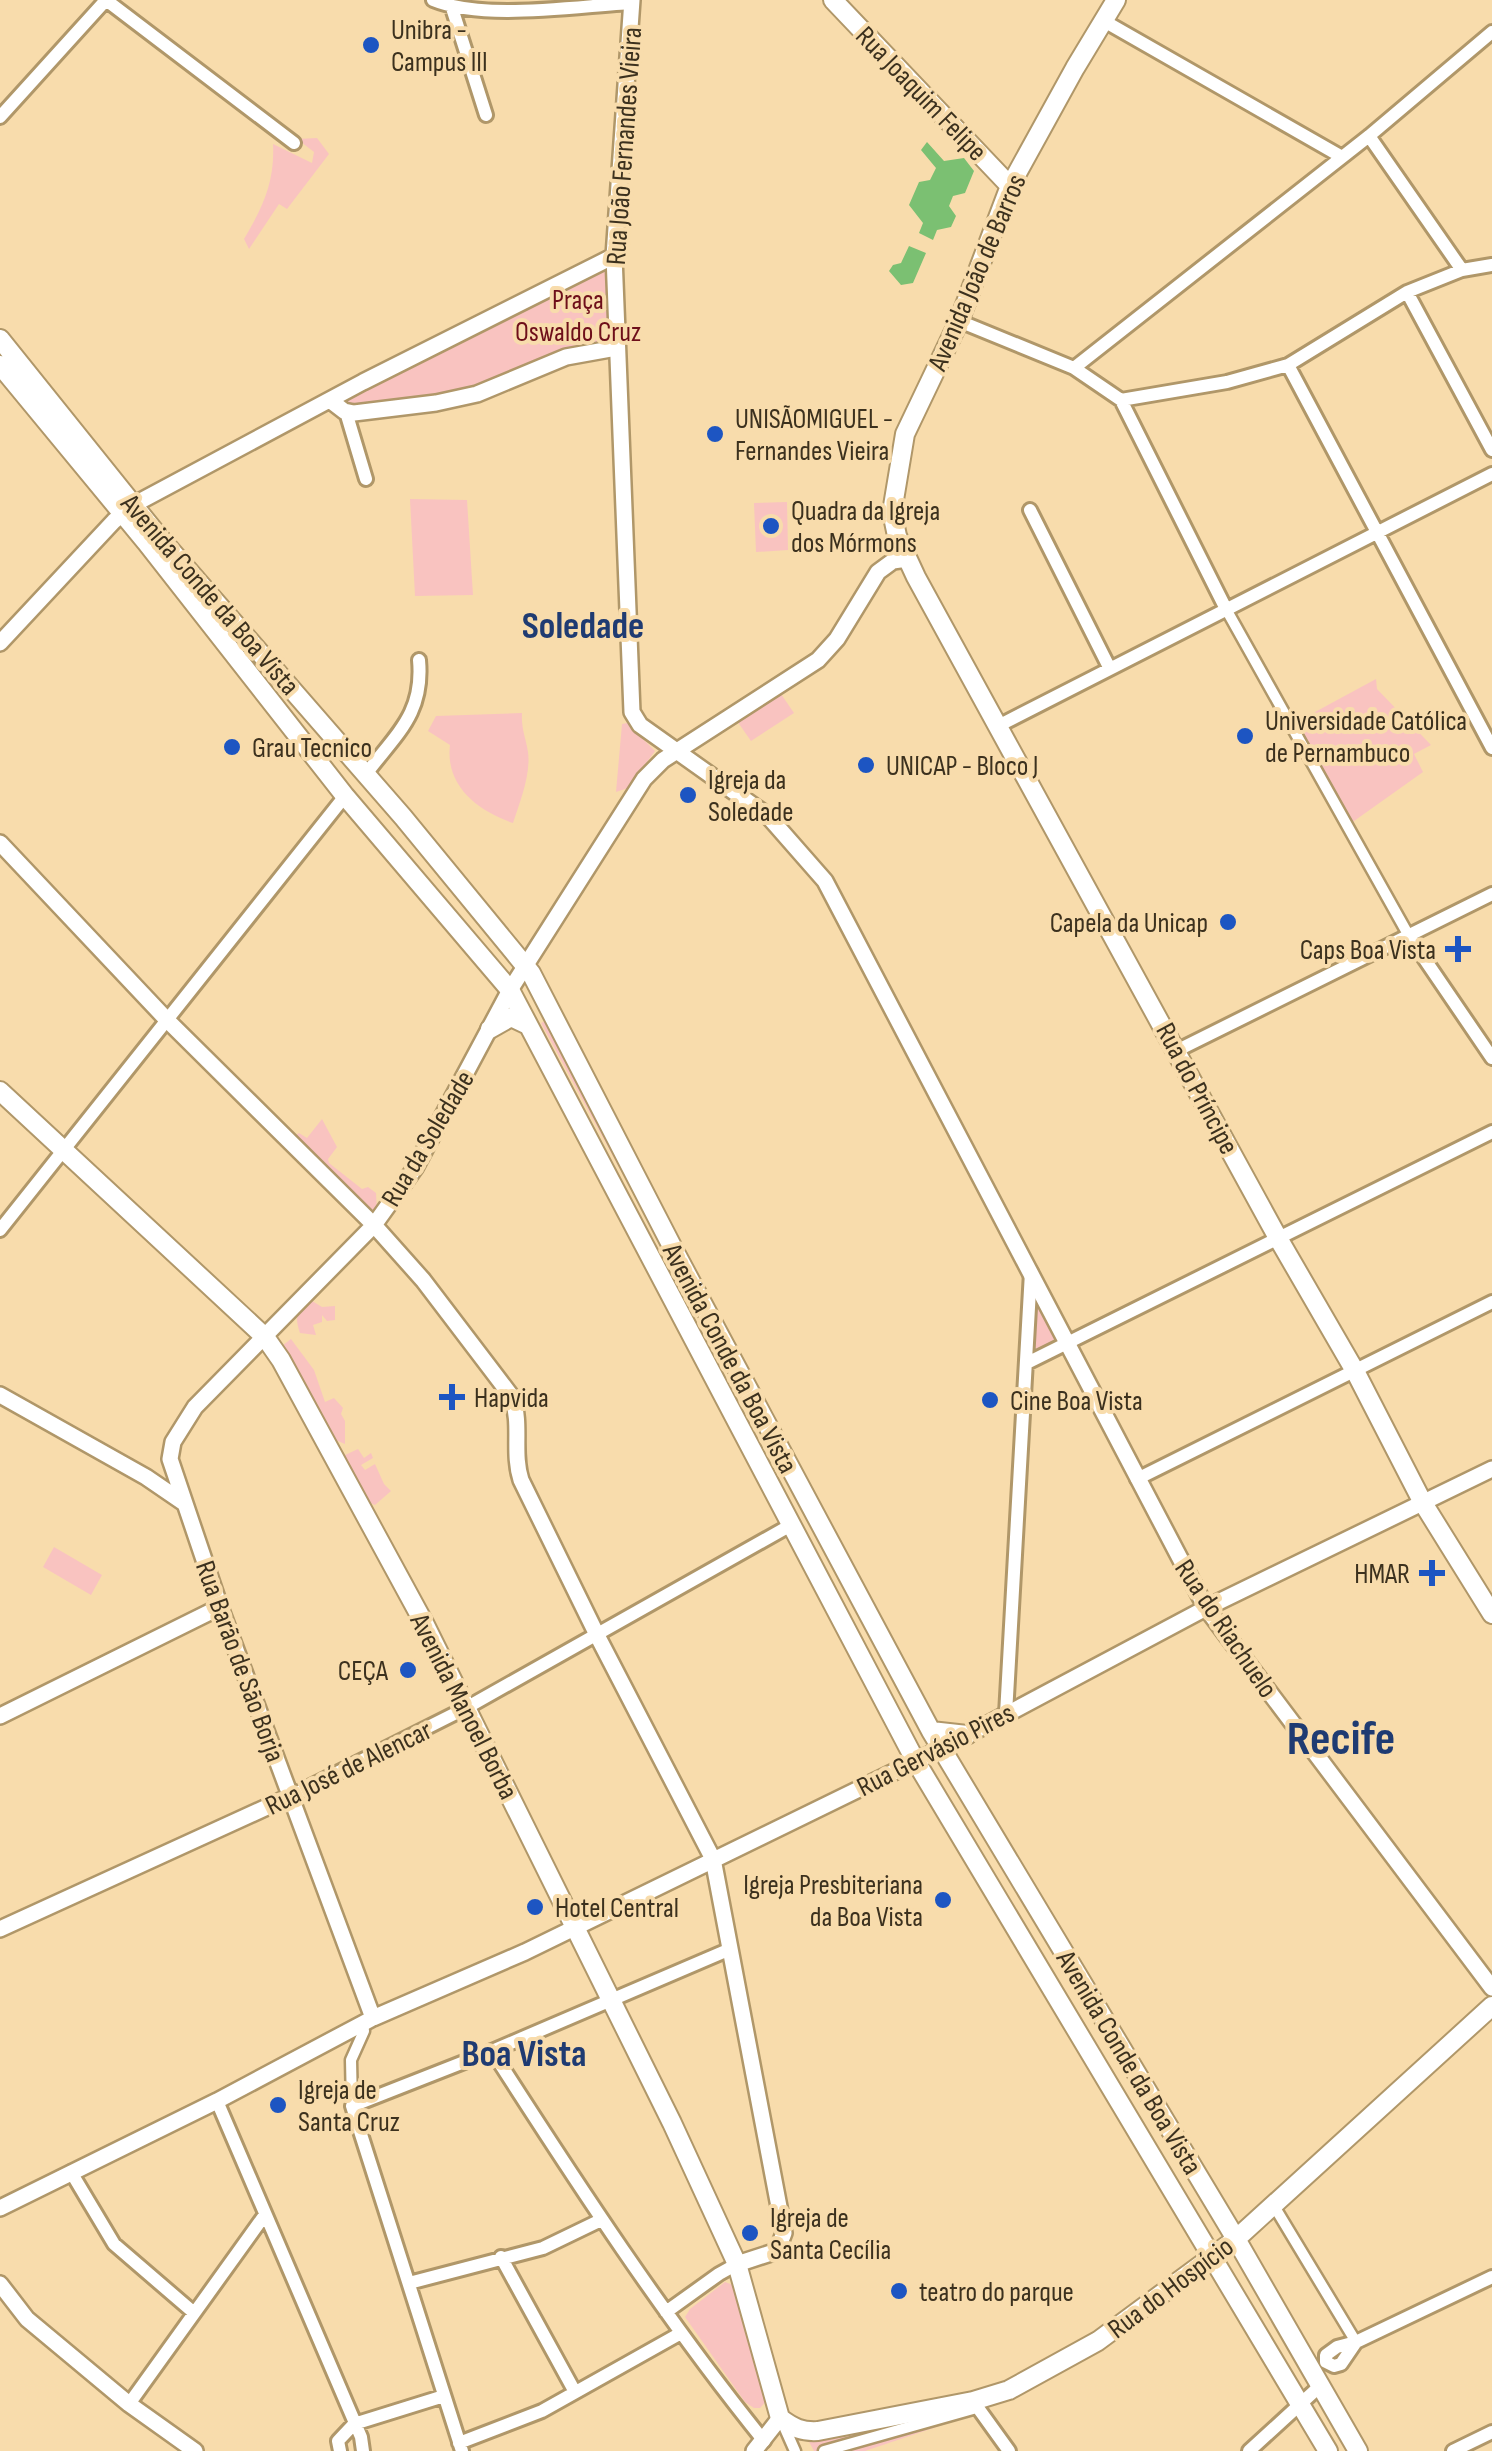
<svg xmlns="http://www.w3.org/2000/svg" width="1492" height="2451" font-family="'Sofia Sans Condensed',sans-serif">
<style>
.green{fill:#f9c3c0}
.water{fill:#7bc072}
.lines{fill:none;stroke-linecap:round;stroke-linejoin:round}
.pedestrian-casing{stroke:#b09769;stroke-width:15}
.minor-casing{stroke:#b09769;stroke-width:18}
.tertiary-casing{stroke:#b09769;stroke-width:20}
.secondary-casing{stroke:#b09769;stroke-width:22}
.pedestrian{stroke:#fff;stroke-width:10}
.minor{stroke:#fff;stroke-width:12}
.tertiary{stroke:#fff;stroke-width:15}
.secondary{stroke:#fff;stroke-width:18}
.poi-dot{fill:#1d55c2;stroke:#f8dcac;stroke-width:4}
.labels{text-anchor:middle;stroke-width:8;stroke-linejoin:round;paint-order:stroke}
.poi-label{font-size:28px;fill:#3c311e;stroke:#f8dcac;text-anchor:start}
.street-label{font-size:28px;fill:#3c311e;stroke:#f8dcac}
.park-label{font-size:28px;fill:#6e0f1a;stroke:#f8dcac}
.district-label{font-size:38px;font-weight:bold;fill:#1f3b72;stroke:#f8dcac}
.town-label{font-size:48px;font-weight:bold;fill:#1f3b72;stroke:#f8dcac}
</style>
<rect width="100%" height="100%" fill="#f8dcac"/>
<path class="green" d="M317,138L329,154L287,209L279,204L249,249L244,239C263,207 275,181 273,144L312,163L314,152L297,139Z
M606,268L611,272L614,339L609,342L560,351L477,387L351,410L341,399Z
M410,499L467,500L473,595L415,596Z
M787,502L788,550L756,552L754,503Z
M1376,679L1377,689L1431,745L1414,754L1423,772L1347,826L1291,725Z
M781,694L794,713L751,741L737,721Z
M522,713C521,729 526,738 528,752C531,774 520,802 513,823C478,811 445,786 450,745L428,731L436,716Z
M627,723L655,751L628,788L616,792L622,724Z
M545,1021L669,1255L668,1258L541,1023Z
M322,1119L337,1147L328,1159L329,1163L362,1189L368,1187L376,1193L377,1212L371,1217L292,1138L299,1133L307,1138Z
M1031,1272L1065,1344L1027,1363Z
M309,1299L322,1307L335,1306V1320L327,1321L322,1315V1322L313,1325L316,1335L300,1333C294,1316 297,1310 309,1299Z
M291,1339L314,1370L325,1402L334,1398L343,1408L341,1414L345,1421V1444L333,1439L278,1349Z
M358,1449L364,1458L371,1453L373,1458L361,1465L365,1470L375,1464L384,1484L391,1491L375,1505L368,1502L361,1507L343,1456Z
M54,1547L102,1575L91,1595L43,1567Z
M725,2282L736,2286L768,2399L760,2408H754L745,2402L685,2317L690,2309Z
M969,2405L975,2414L865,2451H814L808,2440Z"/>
<path class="water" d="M927,142L944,161L964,158L974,171L965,193L953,196L949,206L956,216L951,227L937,230L933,240L919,233L923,223L909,205L919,182L930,180L936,168L921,150Z
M909,246L926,253L913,283L901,285L889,271L893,265L901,263Z"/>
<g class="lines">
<g class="pedestrian-casing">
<path id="pedestrian" d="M1226,609L1409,936
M352,2106L351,2060L364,2031L363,2024
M1274,2206L1356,2342
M783,2424L795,2451
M824,2451L973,2409"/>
</g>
<g class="minor-casing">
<path id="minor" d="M433,0C484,21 576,6 632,3
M452,8L486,115
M1104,21L1342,157
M0,117L106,0L294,143
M1369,136L1462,270
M1407,292L1492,450
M959,321L1074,368L1121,400L1227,382L1288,365L1407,292L1462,270L1492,265
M1288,365L1492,748
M1074,368L1369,136L1492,32
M1121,400L1226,609
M346,412L366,479
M1030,510L1109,667
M998,726L1492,474
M366,774C396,734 424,714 419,660
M1409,936L1492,1058
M1178,1050L1492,894
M0,1230L345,796
M1027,1363L1492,1132
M1137,1479L1492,1302
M1006,1714L1031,1272
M291,1796L466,1708L791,1525
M492,2051C578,2185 664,2317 764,2441
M217,2101L361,2437L363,2451
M71,2172L114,2244L193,2312
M501,2257L575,2392
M409,2283L543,2248L601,2220
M666,2312L719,2274L737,2264
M1356,2342L1341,2364L1334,2366L1326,2362V2355L1337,2347L1356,2342L1492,2277
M973,2401L1009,2451
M129,2404L264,2216
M459,2443L542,2411L681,2333
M340,2451L338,2441L354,2424L444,2396
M462,2451L352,2106L492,2051L728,1950
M1249,2451L1320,2386
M1453,2451L1492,2432"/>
</g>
<g class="tertiary-casing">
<path id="tertiary" d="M632,0L614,256L632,712L640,725L768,816L825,881L1206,1608L1492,1988
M331,401L344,411L354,413L436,403L477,394L566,357L616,348
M0,643L114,521L133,505L363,382L614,256
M0,843L167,1020L374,1225L423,1280L512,1397C522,1425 512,1452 521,1480L600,1641L713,1859L784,2233L777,2251L737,2264
M0,1395L146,1477L184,1503
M0,1716L220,1607
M0,1929L291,1796
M373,2018L220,1607L170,1459L173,1442L195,1407L374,1225L415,1168L510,990L644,779L663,760L818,660L837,639L878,572L893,561L907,559
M0,2208L217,2101L373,2018L525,1952L945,1747L1206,1608L1492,1469
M0,2284L27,2319L129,2404L195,2451
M754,2451L780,2418"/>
</g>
<g class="secondary-casing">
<path id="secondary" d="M833,0L1010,186
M1116,0L1075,68L1010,186L959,321L905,434L892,512L897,536L916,577L1278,1238L1355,1371L1423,1503L1492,1614
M0,339L159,537L403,817L531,973L677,1256L931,1731L1236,2239L1358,2451
M0,365L146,542L345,796L510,990L915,1760L1328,2451
M490,1029L511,1017L528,1025
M0,1091L265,1337L281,1360L424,1623L672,2123L737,2264L780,2418C793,2428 802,2432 818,2431L973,2401L1009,2390L1098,2341L1236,2239L1492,2006
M931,1731L967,1735"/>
</g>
<use href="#pedestrian" class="pedestrian"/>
<use href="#minor" class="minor"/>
<use href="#tertiary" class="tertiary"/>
<use href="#secondary" class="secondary"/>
</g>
<g class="poi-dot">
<circle cx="371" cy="45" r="10"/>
<circle cx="715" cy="434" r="10"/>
<circle cx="771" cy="526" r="10"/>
<circle cx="1245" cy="736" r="10"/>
<circle cx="232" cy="747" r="10"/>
<circle cx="866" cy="765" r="10"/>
<circle cx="688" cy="795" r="10"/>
<circle cx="1228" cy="922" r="10"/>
<path d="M1453 934h10v10h10v10h-10v10h-10v-10h-10v-10h10z"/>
<path d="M447 1382h10v10h10v10h-10v10h-10v-10h-10v-10h10z"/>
<circle cx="990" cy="1400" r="10"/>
<path d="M1427 1558h10v10h10v10h-10v10h-10v-10h-10v-10h10z"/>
<circle cx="408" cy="1670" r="10"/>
<circle cx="943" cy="1900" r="10"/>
<circle cx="535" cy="1907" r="10"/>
<circle cx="278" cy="2105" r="10"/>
<circle cx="750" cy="2233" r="10"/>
<circle cx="899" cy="2291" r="10"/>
</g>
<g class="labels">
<g class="poi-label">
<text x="391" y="39">Unibra -<tspan x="391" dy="32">Campus III</tspan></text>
<text x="735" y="428">UNISÃOMIGUEL -<tspan x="735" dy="32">Fernandes Vieira</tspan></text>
<text x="791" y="520">Quadra da Igreja<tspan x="791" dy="32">dos Mórmons</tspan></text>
<text x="1265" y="730">Universidade Católica<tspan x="1265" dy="32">de Pernambuco</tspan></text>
<text x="252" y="757">Grau Tecnico</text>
<text x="886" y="775">UNICAP - Bloco J</text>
<text x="708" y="789">Igreja da<tspan x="708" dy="32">Soledade</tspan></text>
<text x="1208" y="932" text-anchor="end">Capela da Unicap</text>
<text x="1436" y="959" text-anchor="end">Caps Boa Vista</text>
<text x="474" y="1407">Hapvida</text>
<text x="1010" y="1410">Cine Boa Vista</text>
<text x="1410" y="1583" text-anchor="end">HMAR</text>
<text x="388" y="1680" text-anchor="end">CEÇA</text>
<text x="923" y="1894" text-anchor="end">Igreja Presbiteriana<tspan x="923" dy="32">da Boa Vista</tspan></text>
<text x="555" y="1917">Hotel Central</text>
<text x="298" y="2099">Igreja de<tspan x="298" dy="32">Santa Cruz</tspan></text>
<text x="770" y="2227">Igreja de<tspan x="770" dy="32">Santa Cecília</tspan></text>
<text x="919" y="2301">teatro do parque</text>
</g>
<g class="street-label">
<text transform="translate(922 93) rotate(46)" y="10">Rua Joaquim Felipe</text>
<text transform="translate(623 146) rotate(-86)" y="10">Rua João Fernandes Vieira</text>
<text transform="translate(976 272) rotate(-67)" y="10">Avenida João de Barros</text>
<text transform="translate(211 594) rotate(49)" y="10">Avenida Conde da Boa Vista</text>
<text transform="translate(1198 1088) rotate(62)" y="10">Rua do Príncipe</text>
<text transform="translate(427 1138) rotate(-59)" y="10">Rua da Soledade</text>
<text transform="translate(731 1358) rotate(62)" y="10">Avenida Conde da Boa Vista</text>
<text transform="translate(1227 1628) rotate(56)" y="10">Rua do Riachuelo</text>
<text transform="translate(241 1661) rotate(70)" y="10">Rua Barão de São Borja</text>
<text transform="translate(465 1706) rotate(63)" y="10">Avenida Manoel Borba</text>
<text transform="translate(935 1749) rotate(-27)" y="10">Rua Gervásio Pires</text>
<text transform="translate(348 1767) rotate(-26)" y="10">Rua José de Alencar</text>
<text transform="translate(1130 2062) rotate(59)" y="10">Avenida Conde da Boa Vista</text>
<text transform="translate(1170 2287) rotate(-37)" y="10">Rua do Hospício</text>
</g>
<g class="park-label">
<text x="578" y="309">Praça<tspan x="578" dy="32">Oswaldo Cruz</tspan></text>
</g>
<g class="district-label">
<text x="583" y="638">Soledade</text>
<text x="524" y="2066">Boa Vista</text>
</g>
<g class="town-label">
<text x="1341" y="1754">Recife</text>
</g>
</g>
</svg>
